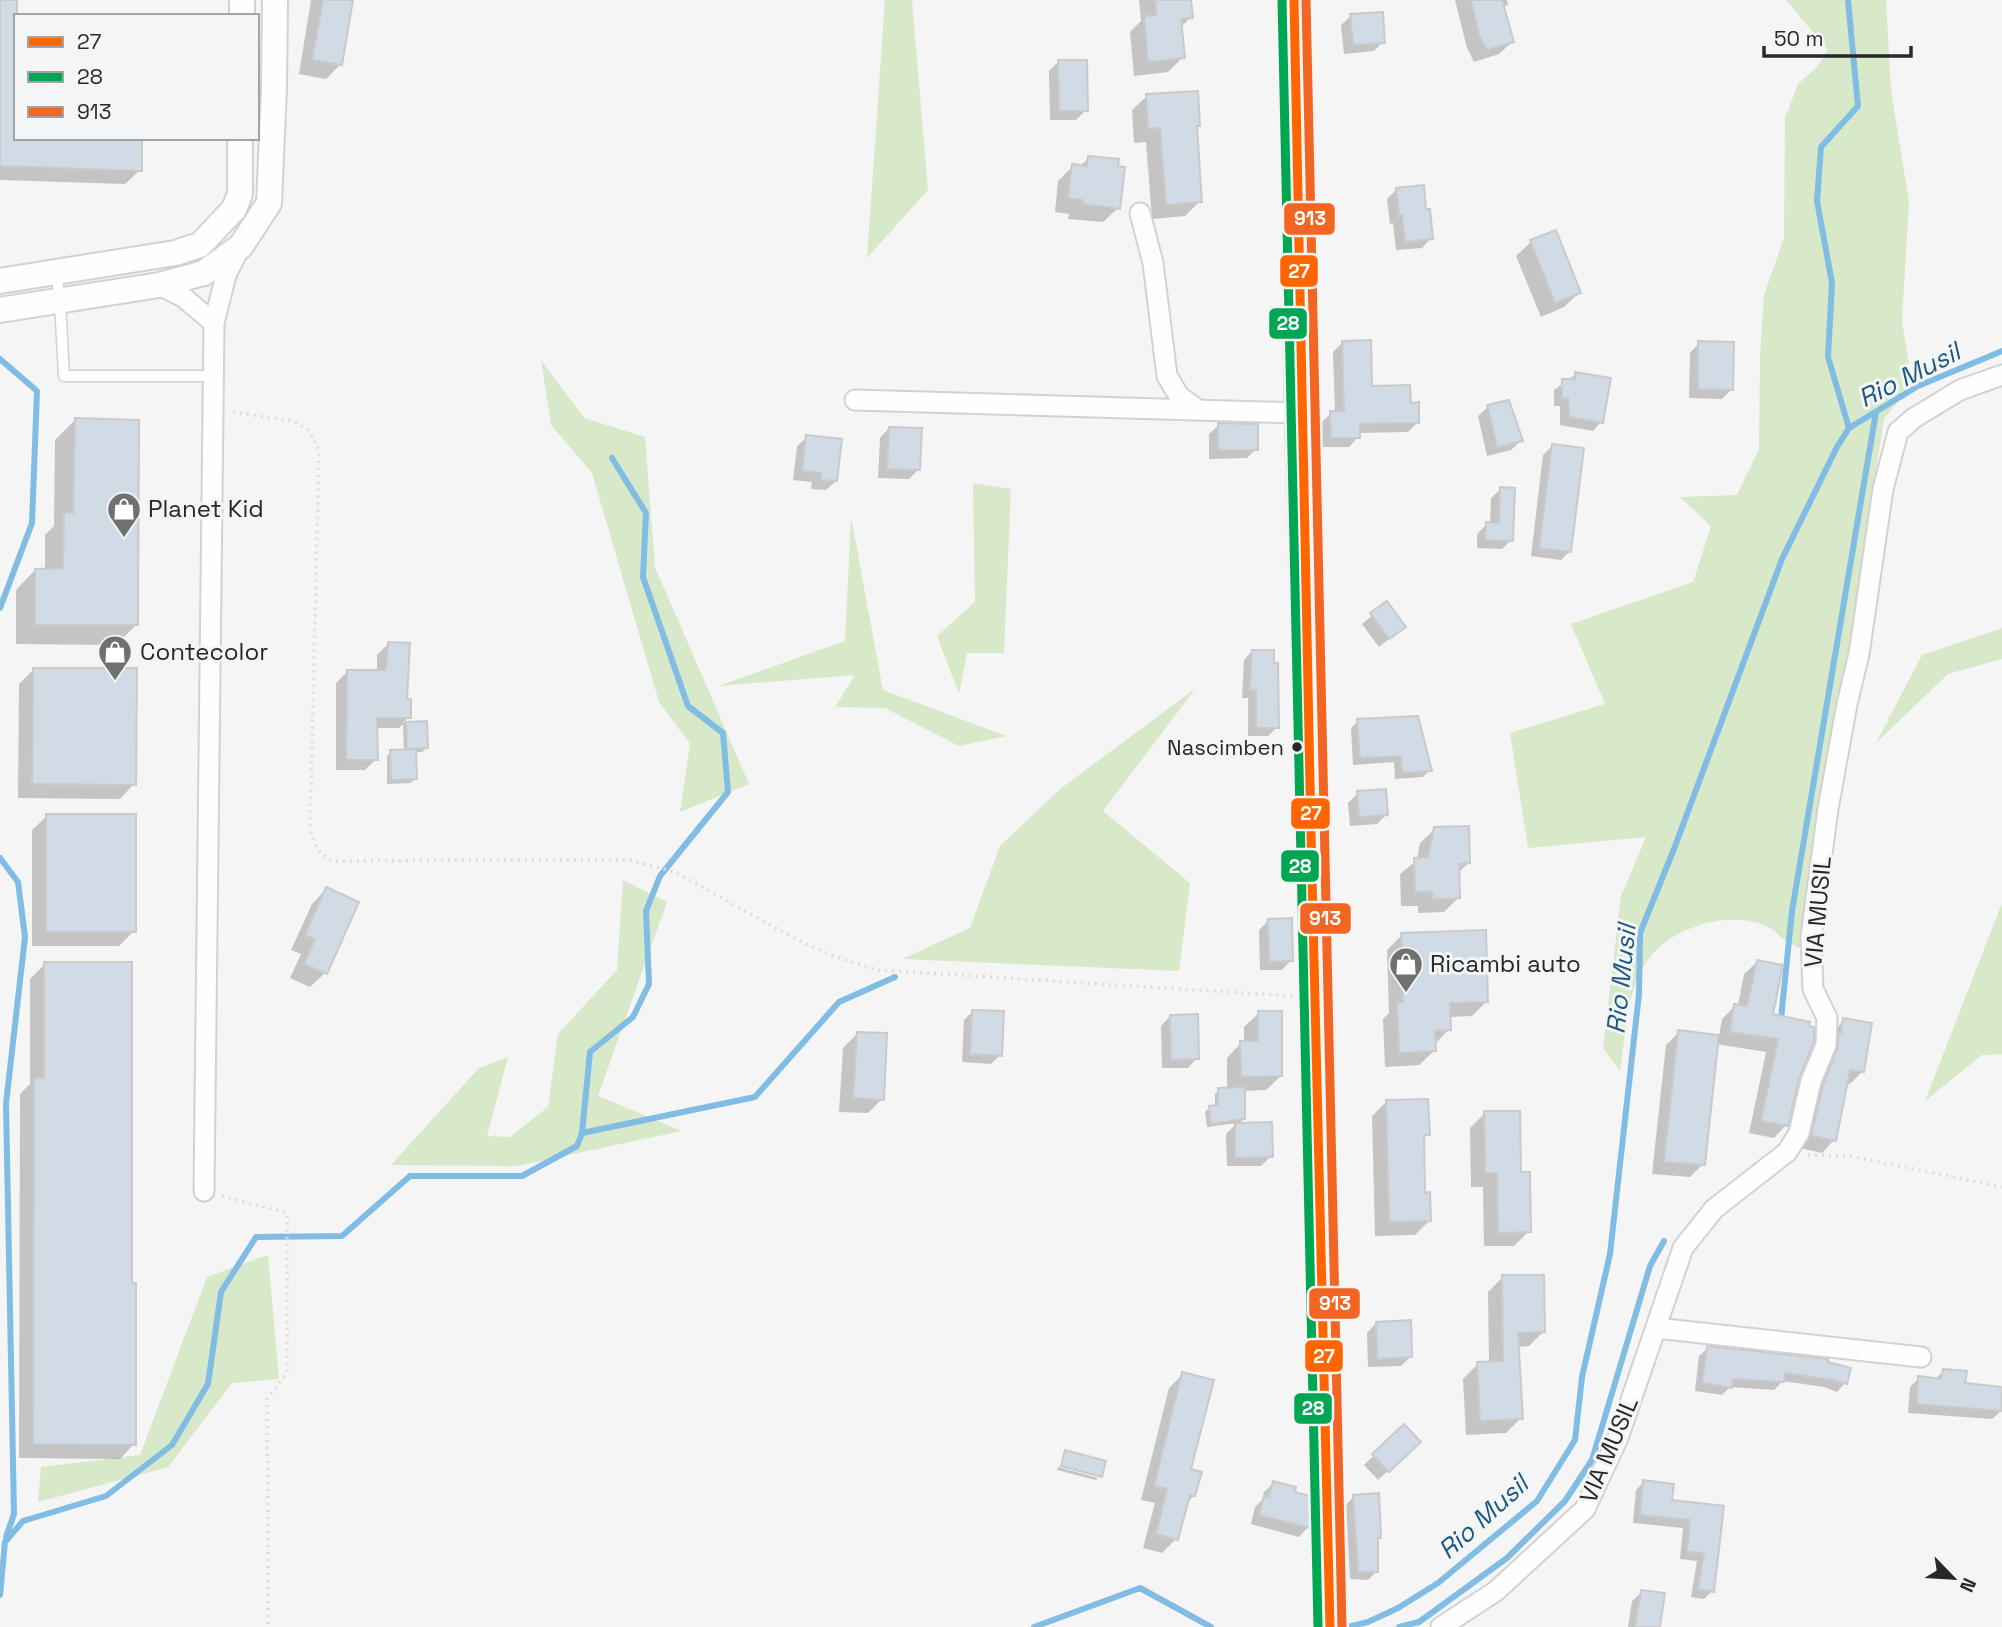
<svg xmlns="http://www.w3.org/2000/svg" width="2002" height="1627" font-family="'Space Grotesk',sans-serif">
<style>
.green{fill:#d7e9c9}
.shadow{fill:#0003}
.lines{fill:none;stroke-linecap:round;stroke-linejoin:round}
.stream{stroke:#81bce4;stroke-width:6}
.building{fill:#d0dbe5;stroke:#cacaca;stroke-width:2}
.service-casing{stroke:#d2d2d2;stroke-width:13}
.minor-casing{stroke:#d2d2d2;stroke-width:23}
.tertiary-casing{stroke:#d2d2d2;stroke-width:28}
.primary-casing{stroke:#d2d2d2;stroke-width:33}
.path{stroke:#ddd;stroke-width:3.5;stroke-dasharray:2 5;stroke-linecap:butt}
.service{stroke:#fefefe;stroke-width:10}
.minor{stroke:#fefefe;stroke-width:19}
.tertiary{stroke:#fefefe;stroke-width:24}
.primary{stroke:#fefefe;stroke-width:30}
.bus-1-casing{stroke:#f4f5f6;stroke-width:14}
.bus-2-casing{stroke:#f4f5f6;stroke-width:14}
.bus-3-casing{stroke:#f4f5f6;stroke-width:14}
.bus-1{stroke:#f60;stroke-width:9}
.bus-2{stroke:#00a651;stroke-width:9}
.bus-3{stroke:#f26522;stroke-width:9}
.bus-dot{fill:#272828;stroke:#f4f5f6;stroke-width:2.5}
.labels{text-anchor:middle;stroke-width:6;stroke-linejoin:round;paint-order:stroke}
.bus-label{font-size:22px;fill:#272828;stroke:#f4f5f6;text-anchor:end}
.poi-label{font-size:24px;fill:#272828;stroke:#f4f5f6;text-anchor:start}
.street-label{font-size:24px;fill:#272828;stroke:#f4f5f6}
.water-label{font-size:26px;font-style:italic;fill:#1c5980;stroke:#f4f5f6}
.line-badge{stroke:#f4f5f6;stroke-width:2.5}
.badge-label{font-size:19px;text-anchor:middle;font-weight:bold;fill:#fff}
</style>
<rect width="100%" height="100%" fill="#f5f5f5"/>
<path class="green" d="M885,0H912L928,190L867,258Z
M1786,0H1886L1891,90L1909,202L1902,321L1911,377L1909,388L1884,419L1817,853L1806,951C1798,947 1789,943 1782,938C1778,935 1775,930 1770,928C1753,918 1726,918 1707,923C1627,945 1630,1002 1620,1071L1603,1048L1621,896L1646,837L1528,848L1510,733L1605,704L1571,624L1693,582L1711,526L1680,497L1737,495L1759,449L1760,356L1764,295L1784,238L1785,118L1798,84L1817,67L1828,50Z
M541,360L584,418L645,437L655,567L749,784L680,812L690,744L659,702L592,473L551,425Z
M973,483L1011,489L1004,653H967L959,694L937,636L975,602Z
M851,517L883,690L1006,736L959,746L885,708L835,707L855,675L718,686L845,641Z
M2002,628V659L1948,674L1876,743L1922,655Z
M1196,688L1103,811L1190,883L1179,971L902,959L970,928L1000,846L1060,789Z
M623,880L667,902L598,1096L682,1131L517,1166L391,1165L479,1068L508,1057L487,1136L510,1137L548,1107L558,1034L617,970Z
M2002,903V1054L1982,1055L1925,1101Z
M268,1255L279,1379L232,1383L168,1467L38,1502L41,1467L140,1455L207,1277Z"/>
<path class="shadow" d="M0,0H16V138L140,170L125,184L0,180Z
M311,0H351L341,64L326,79L299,74Z
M1139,0H1190L1191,17L1180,28L1183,57L1168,72L1134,76L1130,32L1141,21Z
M1455,0H1507L1508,4L1502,9L1512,42L1499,54L1474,62L1467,48Z
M1351,16L1383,42L1374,51L1344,54L1341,25Z
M1058,62L1086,110L1076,120H1050L1049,71Z
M1147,96L1198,125L1195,128L1200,201L1185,216L1152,219L1146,142L1134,143L1132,110Z
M1089,158L1118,208L1103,222L1068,219L1069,214L1055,212L1058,181L1073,166L1079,167Z
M1397,189L1425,211L1431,238L1422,248L1396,250L1393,223L1390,224L1387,199Z
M1531,242L1579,293L1564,307L1541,317L1516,256Z
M1343,342L1371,388L1409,405L1417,423L1408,432L1358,433V437L1349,447H1322L1321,423L1331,413H1335L1333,352Z
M1699,343L1732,389L1722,399L1689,398L1690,353Z
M1576,374L1601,422L1593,431L1560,425V406H1554V390Z
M1488,407L1521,441L1511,450L1487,456L1478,416Z
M75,420L136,625L116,645L16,644V590L35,570H45V535L54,526L55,440Z
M1219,425L1256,449L1247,458L1209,459V434Z
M889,428L919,469L909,479L878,478L880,438Z
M807,437L836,481L826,490L811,489L812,482L793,480L797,446Z
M1552,446L1570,551L1561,560L1531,556L1543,455Z
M1501,489L1511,540L1502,549L1477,548V534L1487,524H1490L1491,498Z
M1386,604L1403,627L1379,647L1362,624Z
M388,644L409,717L403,723H426V748L422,752H414L415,779L411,783L387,784V756L391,751H404L403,724L399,728H375L376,759L365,770H336V683L347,672H377V655Z
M1252,651L1277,727L1268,736H1248V698H1242L1244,660Z
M34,669L134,784L120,799L18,798L19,684Z
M1358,721L1430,770L1423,777L1395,779L1394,762L1353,765L1351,728Z
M1358,793L1387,814L1377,824L1350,826L1348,803Z
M47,816L134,931L119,946H32V830Z
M1435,829L1468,863L1457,874L1458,898L1444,912L1418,913V906H1401L1400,874L1417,860L1420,843Z
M326,889L325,973L310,987L290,978L301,954L291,950L312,904Z
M1268,921L1291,960L1282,970H1260L1259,930Z
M1402,935L1487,1001L1472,1016L1449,1017V1029L1434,1045V1051L1419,1065L1385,1067L1383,1019L1389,1013L1387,950Z
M1757,962L1771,1016L1797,1077L1786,1125L1774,1138L1749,1133L1766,1052L1716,1044L1703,1164L1690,1177L1652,1174L1666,1045L1679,1032L1719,1036L1722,1019L1735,1006H1738L1744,974Z
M45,964L131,1285L134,1444L120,1459L19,1458L20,1094L30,1084V979Z
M973,1011L1000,1055L991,1064L962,1062L964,1020Z
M1259,1013L1281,1076L1266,1090L1243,1091L1244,1119L1238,1124L1271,1156L1261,1166H1227L1226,1134L1237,1123L1207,1127L1205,1112L1209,1108L1215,1107V1094L1219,1089H1227V1058L1241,1043H1244V1027Z
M1170,1016L1197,1058L1188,1068H1162L1161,1026Z
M1844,1020L1862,1072L1850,1084L1845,1083L1834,1140L1822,1153L1800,1148L1832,1033Z
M857,1034L882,1099L868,1113L839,1112L843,1048Z
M1386,1102L1428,1134L1422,1140L1423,1194L1429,1221L1415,1235L1375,1236L1372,1116Z
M1485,1113L1519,1174L1529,1231L1514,1246H1484L1483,1187H1471L1470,1128Z
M1503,1277L1543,1332L1529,1346L1517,1347L1521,1418L1506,1433L1466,1435L1463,1379L1478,1364L1489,1363L1488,1292Z
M1376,1323L1411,1356L1401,1366L1368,1367L1367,1333Z
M1708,1348L1826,1361L1845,1383L1837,1392L1824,1387L1783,1381L1774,1390L1730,1387L1722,1395L1695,1391L1699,1356Z
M1944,1371L1963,1384L2002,1389V1410L1992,1419L1908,1413L1910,1387L1919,1378L1934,1380Z
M1183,1374L1189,1471L1194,1496L1185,1504L1176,1539L1162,1553L1143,1548L1155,1503L1141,1500L1169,1388Z
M1404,1426L1419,1442L1378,1480L1364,1465Z
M1058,1467L1098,1478L1096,1480L1057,1470Z
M1644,1482L1670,1501L1722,1507L1712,1591L1704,1599L1691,1597L1697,1561L1680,1559L1683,1528L1633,1523L1636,1490Z
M1274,1483L1293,1494L1308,1527L1299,1537L1251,1524L1255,1507L1262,1500L1264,1492Z
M1354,1496L1379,1537L1377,1540L1376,1572L1368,1580L1350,1579L1346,1505Z
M1642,1592L1658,1627H1628L1632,1601Z"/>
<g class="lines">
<path class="stream" d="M1848,0L1858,106L1821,147L1817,201L1832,283L1828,357L1849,428
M0,359L37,391L32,523L0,608
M0,858L18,882L25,937L6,1104L14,1514L6,1537
M1781,1019L1792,911L1876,412
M582,1133L755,1097L839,1002L895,977
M0,1595L5,1542L23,1521L106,1496L172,1445L208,1384L221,1292L256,1237L342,1236L410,1176H522L577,1146L582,1133L590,1052L633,1017L649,984L646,911L660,876L728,792L723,733L688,706L643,577L646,513L612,458
M1034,1627L1140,1588L1211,1627
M1348,1627L1368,1622L1398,1608L1438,1583L1537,1501L1575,1440L1582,1377L1610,1254L1639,994L1640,933L1674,849L1782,559L1837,447L1849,428L1918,386L2002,351
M1399,1627L1419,1622L1507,1558L1565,1501L1592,1460L1650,1266L1664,1241"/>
</g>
<path class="building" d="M0,0H17L16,138H142V171L0,166Z
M323,0H353L342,65L312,60Z
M1155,0H1191L1193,18L1181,19L1185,58L1148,62L1144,16L1156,15Z
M1471,0H1502L1514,42L1487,50L1479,35Z
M1383,12L1385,43L1353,45L1350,14Z
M1058,60H1087L1088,111H1059Z
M1198,91L1200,126H1197L1202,202L1166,205L1160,128L1148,129L1146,94Z
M1088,156L1119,159L1118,166L1125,167L1120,209L1082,204L1083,200L1068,198L1072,164L1087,166Z
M1424,185L1426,209H1430L1433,239L1405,242L1402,215H1399L1396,188Z
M1556,230L1581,293L1555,303L1530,240Z
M1371,340L1372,386L1410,385L1411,403L1419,402V423L1360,424V438H1331L1330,411H1344L1342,341Z
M1698,341L1734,342L1733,390L1698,389Z
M1575,372L1611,378L1603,423L1569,417L1568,398H1562V379H1575Z
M1509,400L1523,441L1497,447L1487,405Z
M75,418L139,420L138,625H35V569L63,568L64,513H73Z
M1218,423L1258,424V450H1218Z
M889,427L922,428L920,470L887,469Z
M806,435L842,439L837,481L820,480L821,473L802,471Z
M1552,444L1584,448L1571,552L1539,548Z
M1500,487L1515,488L1513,541L1485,540L1486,522L1499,523Z
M1387,601L1406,627L1389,639L1370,613Z
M388,642L410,643L407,699H411V718H377L378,760H346L347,670H386Z
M1252,650H1274V663H1278L1279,728H1256V690H1250Z
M33,668H137L136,785L32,784Z
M1418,716L1432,771L1402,773L1401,756L1360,758L1357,719Z
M427,721L428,748L407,749L406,722Z
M416,749L417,779L391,780L390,750Z
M1386,789L1388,815L1359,817L1357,791Z
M46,814H136V932H46Z
M1469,826L1470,863L1459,864L1460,898L1433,899L1432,892H1415L1414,858L1428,857L1434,827Z
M326,887L359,902L327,974L304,964L315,939L305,935Z
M1292,918L1293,961L1269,962L1268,919Z
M1486,930L1488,1002L1450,1003L1451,1030L1435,1031L1436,1051L1399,1053L1397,1002H1403L1401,933Z
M1757,960L1783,965L1773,1014L1810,1022L1809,1026L1814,1027V1042L1799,1078L1788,1126L1761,1121L1778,1039L1730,1032L1734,1004L1747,1006Z
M44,962H132V1283H136V1445L33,1444L34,1078H44Z
M972,1010L1004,1011L1002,1056L970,1054Z
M1258,1011H1282V1076L1241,1077L1240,1041H1258Z
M1198,1014L1199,1059L1171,1060L1170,1015Z
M1843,1018L1872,1023L1864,1072L1850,1070L1836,1141L1811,1136L1823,1085L1837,1049L1839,1033H1841Z
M1678,1030L1719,1035L1705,1165L1664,1162Z
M857,1032L887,1033L884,1100L853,1098Z
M1245,1087V1119L1211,1124L1209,1106L1218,1105V1088Z
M1428,1099L1430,1135H1424L1425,1193L1430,1192L1431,1221L1389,1222L1386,1100Z
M1484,1111H1520L1521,1172H1530L1531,1232L1498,1233L1497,1173H1485Z
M1272,1122L1273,1157L1235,1158V1123Z
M1502,1275H1544L1545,1332L1518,1333L1523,1419L1480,1421L1477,1362L1503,1361Z
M1411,1320L1412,1357L1377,1359L1376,1322Z
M1707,1346L1828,1359V1362L1851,1368L1847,1384L1833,1380L1785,1373L1784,1382L1733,1379L1732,1388L1702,1383Z
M1943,1369L1967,1371L1965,1383L2002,1387V1411L1917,1404L1918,1376L1941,1379Z
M1182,1372L1214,1380L1191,1469L1202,1472L1195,1496L1190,1495L1178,1540L1156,1534L1167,1489L1154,1486Z
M1404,1424L1421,1442L1389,1472L1372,1454Z
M1065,1450L1106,1461L1102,1477L1061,1466Z
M1643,1480L1674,1484L1672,1500L1724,1506L1714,1592L1698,1589L1704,1553L1687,1552L1690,1520L1640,1515Z
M1273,1481L1296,1487L1295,1492L1310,1496V1528L1259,1515L1264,1496L1269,1497Z
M1379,1493L1381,1538H1378V1572H1358L1353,1495Z
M1641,1590L1665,1593L1660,1627H1635Z"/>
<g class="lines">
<g class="service-casing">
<path id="service" d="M56,272L60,302L64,376H214"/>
</g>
<g class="minor-casing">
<path id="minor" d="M1140,213L1153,263L1167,376L1179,396L1198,410
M159,285L183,297L214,323L226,275L240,247
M855,400L1300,413
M204,1191L214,323
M1656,1328L1921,1357
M1441,1627L1496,1591L1585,1509L1618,1438L1683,1248L1714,1209L1787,1152L1799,1133L1811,1081L1826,1045L1827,1018L1813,989L1811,937L1828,809L1847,704L1859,654L1883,489L1898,432L1914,418L1960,390L2002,375"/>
</g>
<g class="tertiary-casing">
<path id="tertiary" d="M242,16V0
M0,281L175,253L200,245L234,209L240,194V138
M0,310L159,285L204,273L241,246L269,203L274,88L275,0"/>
</g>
<g class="primary-casing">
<path id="primary" d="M1294,0L1300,413L1317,1020L1330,1627"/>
</g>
<path class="path" d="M233,412L293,421L310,431L319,451L310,830L317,849L331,861L629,860L675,872L794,938L833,956L877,970L1293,996
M1808,1155L1850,1156L2002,1187
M222,1196L287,1213V1373L267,1399L268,1627"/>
<use href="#service" class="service"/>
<use href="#minor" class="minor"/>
<use href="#tertiary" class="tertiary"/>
<use href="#primary" class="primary"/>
<g class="bus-1-casing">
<path id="bus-1" d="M1294,0C1302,542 1318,1085 1330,1627"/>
</g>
<g class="bus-2-casing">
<path id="bus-2" d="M1282,0C1290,543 1306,1085 1318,1627"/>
</g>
<g class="bus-3-casing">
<path id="bus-3" d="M1306,0C1314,542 1331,1084 1342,1627"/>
</g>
<use href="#bus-1" class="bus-1"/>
<use href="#bus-2" class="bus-2"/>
<use href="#bus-3" class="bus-3"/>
</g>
<defs>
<g id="shop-pin" transform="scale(1.75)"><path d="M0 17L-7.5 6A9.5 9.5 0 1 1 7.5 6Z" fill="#6f7070" stroke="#f4f5f6"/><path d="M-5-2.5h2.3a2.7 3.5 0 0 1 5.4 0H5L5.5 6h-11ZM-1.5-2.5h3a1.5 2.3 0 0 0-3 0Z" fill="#fff"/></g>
</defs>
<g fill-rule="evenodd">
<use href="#shop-pin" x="124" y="509"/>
<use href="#shop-pin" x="115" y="652"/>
<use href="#shop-pin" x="1406" y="964"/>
</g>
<circle class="bus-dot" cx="1297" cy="747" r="6"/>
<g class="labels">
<g class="bus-label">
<text x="1284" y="755">Nascimben</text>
</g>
<g class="poi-label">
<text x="148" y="517">Planet Kid</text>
<text x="140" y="660">Contecolor</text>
<text x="1430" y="972">Ricambi auto</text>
</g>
<g class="street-label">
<text transform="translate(1818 912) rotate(-85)" y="8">VIA MUSIL</text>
<text transform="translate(1609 1450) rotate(-67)" y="8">VIA MUSIL</text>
</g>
<g class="water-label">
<text transform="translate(1909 375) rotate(-27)" y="9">Rio Musil</text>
<text transform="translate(1621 979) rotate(-84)" y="9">Rio Musil</text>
<text transform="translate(1483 1517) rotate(-42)" y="9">Rio Musil</text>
</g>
</g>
<g class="line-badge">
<rect x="1283" y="202" width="53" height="34" rx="7" fill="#f26522"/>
<rect x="1279" y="254" width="40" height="34" rx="7" fill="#f60"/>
<rect x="1268" y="307" width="40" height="33" rx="7" fill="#00a651"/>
<rect x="1290" y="797" width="41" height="33" rx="7" fill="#f60"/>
<rect x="1280" y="849" width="40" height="34" rx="7" fill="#00a651"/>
<rect x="1299" y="902" width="53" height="33" rx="7" fill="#f26522"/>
<rect x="1308" y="1287" width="53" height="33" rx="7" fill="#f26522"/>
<rect x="1304" y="1339" width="40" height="34" rx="7" fill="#f60"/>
<rect x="1293" y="1392" width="40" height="33" rx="7" fill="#00a651"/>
</g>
<g class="badge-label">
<text x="1310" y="225">913</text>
<text x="1299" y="278">27</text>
<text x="1288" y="330">28</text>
<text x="1311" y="820">27</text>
<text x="1300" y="873">28</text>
<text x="1325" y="925">913</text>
<text x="1335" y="1310">913</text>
<text x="1324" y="1363">27</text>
<text x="1313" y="1415">28</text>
</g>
<rect x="14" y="14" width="245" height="126" fill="#f4f5f6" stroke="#a2a3a4" stroke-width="2"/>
<rect x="28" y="37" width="35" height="10" fill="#ff6600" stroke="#a2a3a4" stroke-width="2"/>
<text x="77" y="49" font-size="21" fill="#272828">27</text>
<rect x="28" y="72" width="35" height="10" fill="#00a651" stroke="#a2a3a4" stroke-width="2"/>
<text x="77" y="84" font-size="21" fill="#272828">28</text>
<rect x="28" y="107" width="35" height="10" fill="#f26522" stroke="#a2a3a4" stroke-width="2"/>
<text x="77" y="119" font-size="21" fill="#272828">913</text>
<g transform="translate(1953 1578) rotate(115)" stroke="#f4f5f6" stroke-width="5" paint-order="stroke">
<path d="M0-5L12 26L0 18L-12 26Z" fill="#272828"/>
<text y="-10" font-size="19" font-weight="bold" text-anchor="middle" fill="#272828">N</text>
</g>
<path d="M1764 46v10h147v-10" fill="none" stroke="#272828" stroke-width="3.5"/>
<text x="1774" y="46" font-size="21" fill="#272828" stroke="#f4f5f6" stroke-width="5" paint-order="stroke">50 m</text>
</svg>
